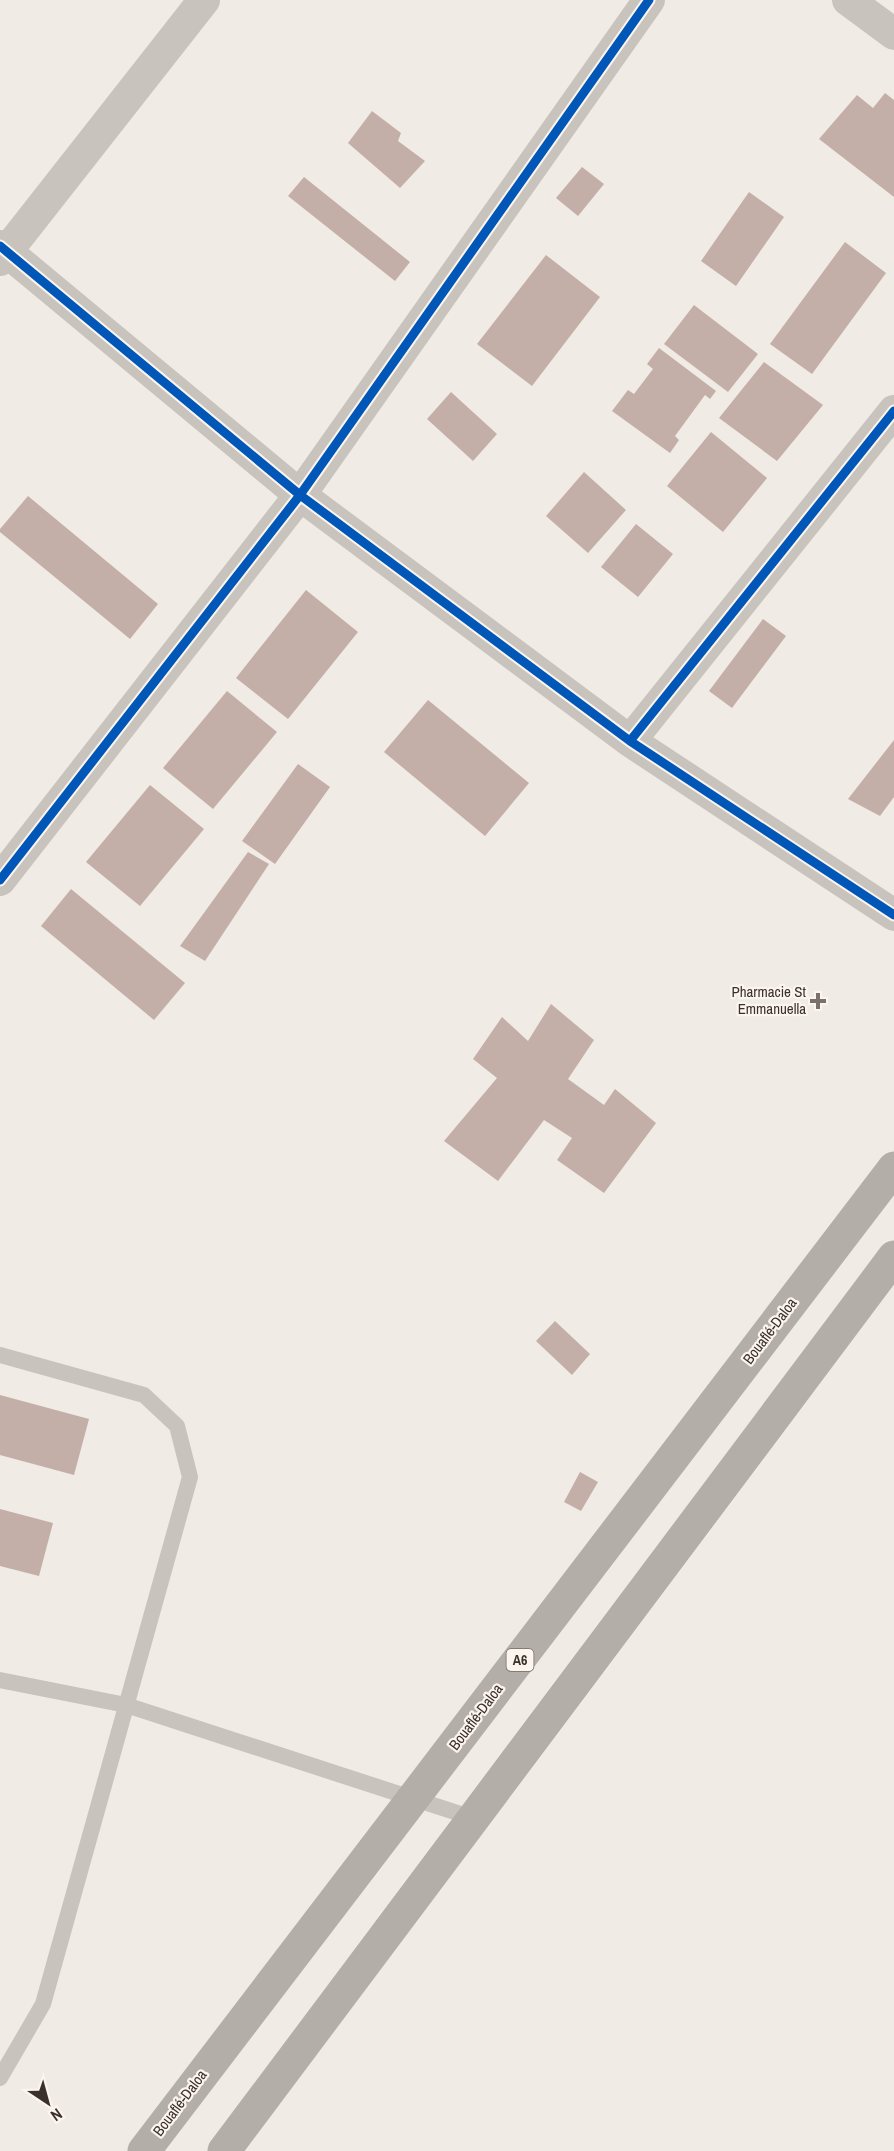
<svg xmlns="http://www.w3.org/2000/svg" width="894" height="2151" font-family="'Archivo Narrow',sans-serif">
<style>
.building{fill:#c3afa7}
.lines{fill:none;stroke-linecap:round;stroke-linejoin:round}
.service{stroke:#c9c3be;stroke-width:16}
.minor{stroke:#c9c3be;stroke-width:32}
.trunk{stroke:#b4aea8;stroke-width:33}
.cycleway-casing{stroke:#fbf5ee;stroke-width:13}
.cycleway{stroke:#0057b8;stroke-width:9}
.poi-dot{fill:#7a716c;stroke:#fbf5ee;stroke-width:2}
.labels{text-anchor:middle;stroke-width:4.5;stroke-linejoin:round;paint-order:stroke}
.shield{fill:#fbf5ee;stroke:#756b66;stroke-width:1.5}
.shield-label{font-size:14px;font-weight:bold;fill:#3b302b}
.poi-label{font-size:15px;fill:#3b302b;stroke:#fbf5ee;text-anchor:end}
.street-label{font-size:15px;fill:#3b302b;stroke:#fbf5ee}
</style>
<rect width="100%" height="100%" fill="#f0ebe5"/>
<path class="building" d="M885,93L894,100V197L819,139L857,95L873,108Z
M372,111L401,133L398,141L425,161L400,188L348,143Z
M582,167L604,184L578,216L556,198Z
M304,177L410,262L395,281L288,196Z
M749,192L784,217L736,286L701,261Z
M845,242L886,273L812,374L770,344Z
M546,255L600,297L532,386L477,344Z
M694,305L758,354L728,392L664,344Z
M659,348L716,391L710,399L705,395L675,436L679,440L670,453L612,411L628,390L634,394L653,369L647,364Z
M764,362L823,405L777,461L719,418Z
M451,392L497,434L473,461L427,419Z
M711,432L767,478L723,532L667,486Z
M584,472L626,510L588,553L546,516Z
M28,496L158,604L130,639L0,532V529Z
M636,524L673,554L638,597L601,567Z
M306,590L358,632L288,719L236,678Z
M763,619L786,636L732,708L709,691Z
M227,691L277,732L213,809L163,768Z
M428,700L529,783L485,836L384,752Z
M894,740V797L880,816L848,799Z
M298,764L330,787L275,864L242,841Z
M150,785L204,829L140,906L86,862Z
M248,852L269,864L205,961L180,946Z
M71,889L185,983L154,1020L41,926Z
M551,1004L594,1040L568,1079L604,1105L615,1089L656,1123L604,1193L557,1160L572,1138L544,1120L498,1181L444,1141L497,1078L473,1059L502,1017L528,1041Z
M555,1321L590,1354L572,1375L536,1341Z
M0,1395L89,1419L74,1475L0,1455Z
M580,1472L598,1482L581,1511L564,1502Z
M0,1509L53,1523L39,1576L0,1566Z"/>
<g class="lines">
<path class="service" d="M0,1355L144,1395L177,1426L190,1477L43,2004L0,2078
M0,1680L126,1705L473,1818"/>
<path class="minor" d="M848,0L894,34
M0,246L300,495L630,741L894,915
M0,260L204,0
M630,741L894,411
M0,880L300,495L649,0"/>
<path class="trunk" d="M144,2151L894,1168
M224,2151L894,1257"/>
<g class="cycleway-casing">
<path id="cycleway" d="M0,246L300,495L630,741L894,915
M630,741L894,411
M0,880L300,495L649,0"/>
</g>
<use href="#cycleway" class="cycleway"/>
</g>
<path class="poi-dot" d="M815 992h6v6h6v6h-6v6h-6v-6h-6v-6h6z"/>
<g class="labels">
<rect class="shield" x="506.5" y="1649" width="27" height="22" rx="4.5"/>
<g class="shield-label">
<text x="520" y="1665">A6</text>
</g>
<g class="poi-label">
<text x="806" y="997">Pharmacie St<tspan x="806" dy="17">Emmanuella</tspan></text>
</g>
<g class="street-label">
<text transform="translate(770 1331) rotate(-53)" y="5">Bouaflé-Daloa</text>
<text transform="translate(476 1717) rotate(-53)" y="5">Bouaflé-Daloa</text>
<text transform="translate(180 2103) rotate(-53)" y="5">Bouaflé-Daloa</text>
</g>
</g>
<g transform="translate(48 2103) rotate(144)" stroke="#fbf5ee" stroke-width="4.5" paint-order="stroke">
<path d="M0-4.5L10 22L0 15L-10 22Z" fill="#3b302b"/>
<text y="-9" font-size="16" font-weight="bold" text-anchor="middle" fill="#3b302b">N</text>
</g>
</svg>
